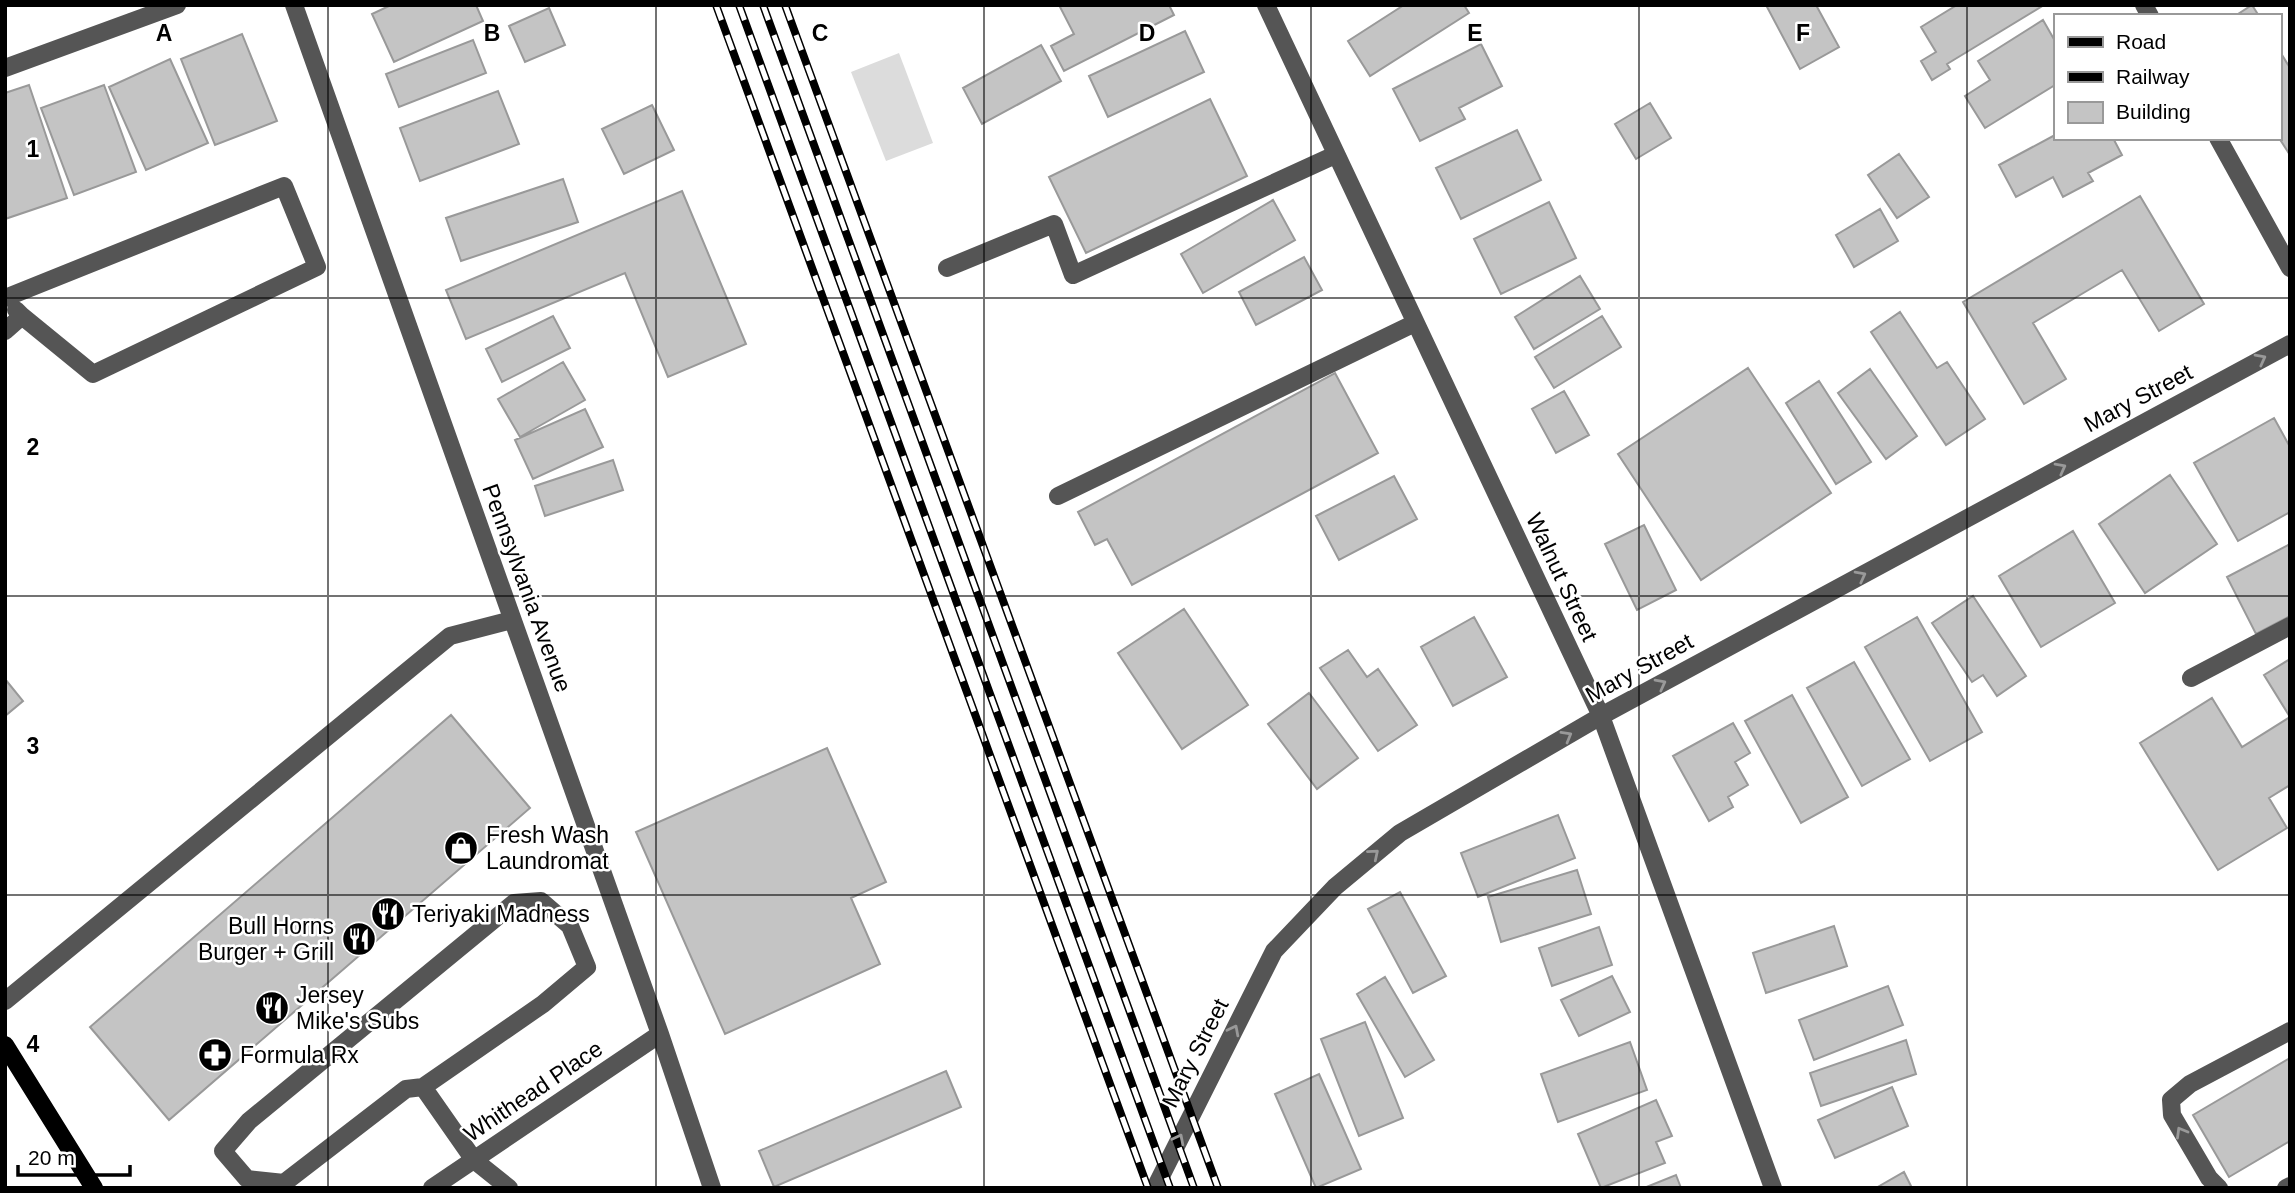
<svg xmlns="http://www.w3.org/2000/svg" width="2295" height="1193" font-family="Arial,sans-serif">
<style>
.green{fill:#dcdcdc}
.building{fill:#c4c4c4;stroke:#999;stroke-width:2}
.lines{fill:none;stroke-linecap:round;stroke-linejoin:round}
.minor{stroke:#555;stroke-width:18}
.major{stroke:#000;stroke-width:18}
.rail-casing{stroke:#000;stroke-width:8}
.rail{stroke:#fff;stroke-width:5;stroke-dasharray:16;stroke-linecap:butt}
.oneway{stroke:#999}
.grid{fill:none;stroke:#000;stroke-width:2;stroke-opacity:0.55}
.labels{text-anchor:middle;stroke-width:5;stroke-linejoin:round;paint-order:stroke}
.street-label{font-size:23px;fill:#000;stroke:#fff}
.poi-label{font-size:23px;fill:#000;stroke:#fff;text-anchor:start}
.grid-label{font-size:23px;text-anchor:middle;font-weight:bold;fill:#000;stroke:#fff;stroke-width:5;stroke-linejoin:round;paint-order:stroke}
</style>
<rect width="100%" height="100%" fill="#fff"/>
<path class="green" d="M899,53L933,143L886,161L851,72Z"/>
<path class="building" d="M391,5H476L483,21L394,62L372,14Z
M1059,5H1169L1174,15L1064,71L1051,46L1074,34Z
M1404,5H1464L1469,13L1370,76L1348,41Z
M1766,5H1816L1839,47L1800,69Z
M1957,5H2044L1947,64L1950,69L1932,80L1921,61L1936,52L1921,27Z
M2252,5L2259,16H2235Z
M549,8L565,45L525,62L509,26Z
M2043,20L2055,41V85L1985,128L1965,96L1990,80L1978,61Z
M1185,31L1204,72L1108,117L1089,76Z
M242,34L277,121L215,145L181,59Z
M473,40L486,73L399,107L386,74Z
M1481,44L1502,86L1459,108L1465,119L1420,141L1393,89Z
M1041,45L1061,81L982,124L963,88Z
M2279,50L2290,68V155L2279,138Z
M170,59L208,143L146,170L109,87Z
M29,85L67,198L5,219V93Z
M104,85L136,172L74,195L41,108Z
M498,91L519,144L420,181L400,128Z
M1210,99L1247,176L1086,253L1049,177Z
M1650,103L1671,138L1636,159L1615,124Z
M652,105L674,150L624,174L602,129Z
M1517,130L1541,180L1461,219L1436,168Z
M2055,135V138H2113L2122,155L2088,173L2093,181L2063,197L2053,177L2016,197L1999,165Z
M1899,154L1929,197L1897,218L1868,175Z
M563,179L578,222L461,261L446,218Z
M682,191L746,344L668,377L625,273L466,339L446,290Z
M2140,196L2204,304L2159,331L2122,270L2033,323L2066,379L2024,404L1963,302Z
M1273,200L1295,240L1203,293L1181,254Z
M1549,202L1576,258L1501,294L1474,239Z
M1880,209L1898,241L1854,267L1836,235Z
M1304,257L1322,290L1256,325L1239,292Z
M1580,276L1600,309L1534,349L1515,317Z
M1900,312L1937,368L1947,362L1985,419L1946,445L1871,332Z
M553,316L570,348L502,382L486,349Z
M1602,316L1621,347L1554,388L1535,357Z
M563,362L585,400L520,437L498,399Z
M1748,368L1831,493L1701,580L1618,454Z
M1870,369L1917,436L1886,459L1838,393Z
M1335,373L1378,453L1132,585L1107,539L1095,545L1078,512Z
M1819,381L1871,462L1836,484L1786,403Z
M1564,391L1589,435L1556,453L1532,409Z
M585,409L603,447L533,479L515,440Z
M2274,418L2290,447V512L2238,541L2194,463Z
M613,460L623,490L545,516L535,486Z
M2170,475L2217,544L2145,593L2099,524Z
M1394,476L1417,519L1339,560L1316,516Z
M1644,525L1676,590L1637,610L1605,544Z
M2073,531L2115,603L2041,647L1999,576Z
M2290,544V616L2256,634L2227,577Z
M1973,596L2026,676L1997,696L1983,675L1972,682L1932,623Z
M1184,609L1248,705L1182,749L1118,653Z
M1474,617L1507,677L1453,706L1421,647Z
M1917,617L1982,732L1930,761L1865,647Z
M1348,650L1367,677L1378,669L1417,725L1378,751L1320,668Z
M2290,659V717L2264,675Z
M1854,662L1910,759L1862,786L1807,688Z
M5,679L23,701L5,716Z
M1309,693L1358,758L1317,789L1268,724Z
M1792,695L1848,797L1801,823L1745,721Z
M2212,698L2242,747L2290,717V785L2269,798L2287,828L2218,870L2140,743Z
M451,715L530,808L169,1120L90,1027Z
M1733,723L1750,753L1735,762L1748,785L1728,797L1733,807L1709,821L1673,756Z
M827,748L886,882L851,898L880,964L725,1034L636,832Z
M1558,815L1575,858L1478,897L1461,853Z
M1577,870L1591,914L1501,942L1488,897Z
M1400,892L1446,976L1413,993L1368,909Z
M1834,926L1847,966L1766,993L1753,953Z
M1599,927L1612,965L1552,986L1539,948Z
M1612,976L1630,1012L1579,1036L1561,1000Z
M1385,977L1434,1060L1405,1077L1357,994Z
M1888,986L1903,1025L1814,1060L1799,1020Z
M1365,1022L1403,1118L1359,1136L1321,1039Z
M1906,1040L1916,1074L1821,1106L1810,1073Z
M1630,1042L1647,1090L1558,1122L1541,1074Z
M2290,1058V1141L2229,1177L2193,1115Z
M946,1071L961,1107L774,1187L759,1151Z
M1319,1074L1361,1169L1316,1188L1275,1094Z
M1892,1087L1908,1126L1835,1158L1818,1120Z
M1656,1100L1672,1136L1656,1142L1665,1163L1601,1188L1578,1134Z
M1904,1172L1912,1188H1876Z
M1676,1175L1681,1188H1644Z"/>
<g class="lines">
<path class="minor" d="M294,5L660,1034L712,1188
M1266,5L1601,716L1773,1188
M2144,5L2150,16
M5,68L177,5
M2218,138L2290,268
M947,268L1054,224L1073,275L1335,155
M5,298L284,186L317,267L93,374L22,316
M5,331L22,316L16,310
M1058,496L1415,323
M2191,678L2290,626
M5,1001L450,636L512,620
M423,1087L543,1004L587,967L570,926L541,901L514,903L249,1121L223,1151L247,1179L284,1183L406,1089L423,1087L474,1160L509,1188
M432,1188L660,1034
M1155,1188L1274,951L1335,887L1400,833L1601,716L2290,344
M2219,1188L2209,1178L2172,1115L2171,1100L2190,1084L2290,1031
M2286,1188L2290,1186"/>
<path class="major" d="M5,1045L94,1188"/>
<g class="rail-casing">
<path id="rail" d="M716,5L1148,1188
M739,5L1170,1188
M763,5L1194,1188
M785,5L1218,1188"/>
</g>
<use href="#rail" class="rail"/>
</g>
<defs><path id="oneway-chevron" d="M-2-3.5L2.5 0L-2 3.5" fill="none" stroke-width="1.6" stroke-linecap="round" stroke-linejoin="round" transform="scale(1.75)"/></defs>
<g class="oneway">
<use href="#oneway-chevron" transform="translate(2261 359) rotate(-28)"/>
<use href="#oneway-chevron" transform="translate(2061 468) rotate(-28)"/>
<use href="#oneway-chevron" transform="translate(1861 576) rotate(-28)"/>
<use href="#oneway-chevron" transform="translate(1661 684) rotate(-28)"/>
<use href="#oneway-chevron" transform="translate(1567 736) rotate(-30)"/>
<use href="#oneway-chevron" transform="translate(1374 854) rotate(-40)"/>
<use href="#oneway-chevron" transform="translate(1234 1030) rotate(-63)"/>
<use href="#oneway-chevron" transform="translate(2181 1132) rotate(-120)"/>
<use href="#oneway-chevron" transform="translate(1179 1139) rotate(-63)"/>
</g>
<path class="grid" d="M328,5V1188M656,5V1188M984,5V1188M1311,5V1188M1639,5V1188M1967,5V1188M5,298H2290M5,596H2290M5,895H2290"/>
<defs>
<g id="shop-disc" transform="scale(1.75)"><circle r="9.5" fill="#000" stroke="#fff"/><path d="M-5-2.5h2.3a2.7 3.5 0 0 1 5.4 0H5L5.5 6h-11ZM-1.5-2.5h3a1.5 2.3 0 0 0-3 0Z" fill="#fff"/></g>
<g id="restaurant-disc" transform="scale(1.75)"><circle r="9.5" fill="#000" stroke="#fff"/><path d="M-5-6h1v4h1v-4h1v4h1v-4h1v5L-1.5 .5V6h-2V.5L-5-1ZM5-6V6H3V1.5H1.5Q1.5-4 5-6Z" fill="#fff"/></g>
<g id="pharmacy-disc" transform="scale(1.75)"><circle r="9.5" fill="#000" stroke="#fff"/><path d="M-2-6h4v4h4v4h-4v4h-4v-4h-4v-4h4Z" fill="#fff"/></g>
</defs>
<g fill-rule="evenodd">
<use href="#shop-disc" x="461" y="848"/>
<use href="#restaurant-disc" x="388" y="914"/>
<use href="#restaurant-disc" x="359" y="939"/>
<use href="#restaurant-disc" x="272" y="1008"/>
<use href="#pharmacy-disc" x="215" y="1055"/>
</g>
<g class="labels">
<g class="street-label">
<text transform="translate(2138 398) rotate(-28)" y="8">Mary Street</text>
<text transform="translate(1562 577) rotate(65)" y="8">Walnut Street</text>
<text transform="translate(527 588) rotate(70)" y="8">Pennsylvania Avenue</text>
<text transform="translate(1639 668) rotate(-29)" y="8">Mary Street</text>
<text transform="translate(1195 1053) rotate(-63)" y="8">Mary Street</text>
<text transform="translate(533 1091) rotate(-34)" y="8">Whithead Place</text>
</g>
<g class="poi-label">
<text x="486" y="843">Fresh Wash<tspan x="486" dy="26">Laundromat</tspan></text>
<text x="412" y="922">Teriyaki Madness</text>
<text x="334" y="934" text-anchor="end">Bull Horns<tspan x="334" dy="26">Burger + Grill</tspan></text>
<text x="296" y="1003">Jersey<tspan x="296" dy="26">Mike's Subs</tspan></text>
<text x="240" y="1063">Formula Rx</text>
</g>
</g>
<g class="grid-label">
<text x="164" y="41">A</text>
<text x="492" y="41">B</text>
<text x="820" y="41">C</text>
<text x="1147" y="41">D</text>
<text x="1475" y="41">E</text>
<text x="1803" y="41">F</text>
<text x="33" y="157">1</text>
<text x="33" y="455">2</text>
<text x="33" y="754">3</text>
<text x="33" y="1052">4</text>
</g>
<rect width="2295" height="1193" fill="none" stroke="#000000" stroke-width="14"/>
<rect x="2054" y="14" width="228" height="126" fill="#ffffff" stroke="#999999" stroke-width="2"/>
<rect x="2068" y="37" width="35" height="10" fill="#000000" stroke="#999999" stroke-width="2"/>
<text x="2116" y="49" font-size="21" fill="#000000">Road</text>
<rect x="2068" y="72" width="35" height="10" fill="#000000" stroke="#999999" stroke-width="2"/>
<text x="2116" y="84" font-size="21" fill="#000000">Railway</text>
<rect x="2068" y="102" width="35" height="21" fill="#c4c4c4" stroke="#999999" stroke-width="2"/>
<text x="2116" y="119" font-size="21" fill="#000000">Building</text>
<path d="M18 1165v10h112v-10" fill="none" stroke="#000000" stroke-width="3.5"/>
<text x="28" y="1165" font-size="21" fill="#000000" stroke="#ffffff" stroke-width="5" paint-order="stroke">20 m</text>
</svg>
